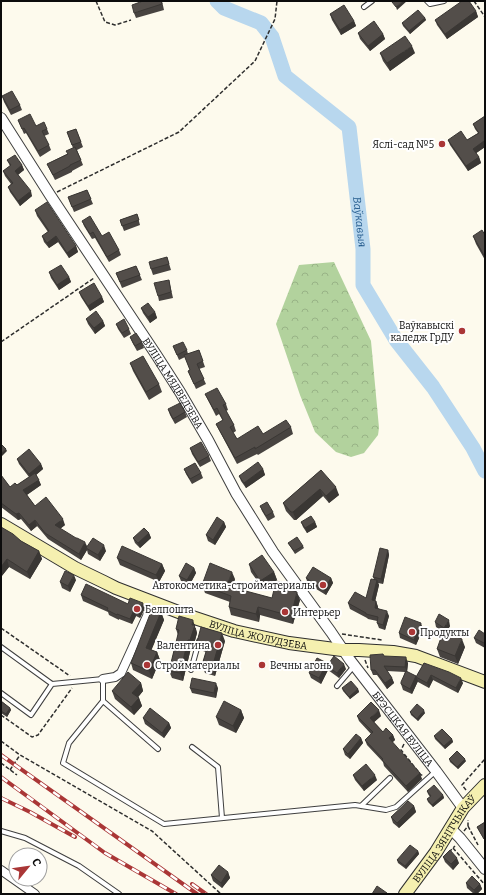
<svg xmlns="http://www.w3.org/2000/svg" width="486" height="895" font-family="Bitter,serif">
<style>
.forest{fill:url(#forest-crowns)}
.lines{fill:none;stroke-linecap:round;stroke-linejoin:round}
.river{stroke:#b8d7ee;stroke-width:15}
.service-casing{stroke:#3f3f3f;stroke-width:6}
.minor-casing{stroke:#3f3f3f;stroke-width:10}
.tertiary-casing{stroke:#3f3f3f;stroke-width:12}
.secondary-casing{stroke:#2e2e2e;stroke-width:14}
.path{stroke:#2e2e2e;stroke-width:1.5;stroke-dasharray:4 2;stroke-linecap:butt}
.service{stroke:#fff;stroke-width:4}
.minor{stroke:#fff;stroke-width:8}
.tertiary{stroke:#fff;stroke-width:10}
.secondary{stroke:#f5f0b0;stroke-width:12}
.rail-casing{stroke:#aa3636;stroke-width:4}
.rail{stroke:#fff;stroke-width:2.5;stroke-dasharray:8;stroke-linecap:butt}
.wall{fill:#474340}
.shaded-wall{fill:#3a3734}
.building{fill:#534e4a;stroke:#3a3734}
.poi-dot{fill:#aa3636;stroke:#fff;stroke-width:1.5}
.labels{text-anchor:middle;stroke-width:4;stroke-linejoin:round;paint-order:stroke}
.poi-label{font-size:10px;fill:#0c0c0c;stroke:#fff;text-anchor:start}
.street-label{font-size:10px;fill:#0c0c0c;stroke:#fff}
.water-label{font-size:11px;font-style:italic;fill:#255c8e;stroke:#fff}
</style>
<defs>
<pattern id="forest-crowns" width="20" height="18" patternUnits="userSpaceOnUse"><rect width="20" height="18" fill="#b2d29d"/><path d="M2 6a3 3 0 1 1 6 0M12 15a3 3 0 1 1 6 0" fill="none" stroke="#98b386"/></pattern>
</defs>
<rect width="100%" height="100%" fill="#fdfaed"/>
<path class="forest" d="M334,262L371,341L379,428L378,435L364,453L351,457L336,452L315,432L300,395L276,324L299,265Z"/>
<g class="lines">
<path class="river" id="s1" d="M217,1L224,8L261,23L272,37L285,76L349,127L363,249V285L396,340L433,387L473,448L485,471"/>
<g class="service-casing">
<path id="service" d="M427,1L430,4L444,1
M364,7L372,1
M1,647L52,684L103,679V701L69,743L63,763L164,824L355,805L386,810L396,807L436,771
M191,670L199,641
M337,686L354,666
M1,693L31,715L52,684
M103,701L158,749
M192,747L218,767L222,818
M361,806L390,778
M1,831L25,838L79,866L119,894"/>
</g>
<g class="minor-casing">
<path id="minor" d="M103,679L115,677L121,673L153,603
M1,870L35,894"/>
</g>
<g class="tertiary-casing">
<g id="tertiary">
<path id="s2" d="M1,118L50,195L157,356L180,392L208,440L236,493L273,552L331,632L350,660L436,771L463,808"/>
<path d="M450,828L460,838L485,869"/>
</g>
</g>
<g class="secondary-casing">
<g id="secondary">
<path id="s3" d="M1,524L75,568L104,582L116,588L189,616L234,631L289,643L342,650H359L393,652L416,656L485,682"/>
<path id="s4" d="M405,894L436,852L463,808L485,785"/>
</g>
</g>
<path class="path" d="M96,1L105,22L115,25L131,20
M474,1L485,17
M57,192L179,132L255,61L275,19L277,1
M1,342L94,278
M1,628L70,676
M342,634L382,640
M365,660L368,668
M1,715L32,737L38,735L72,688
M1,741L20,755L152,831L221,894
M404,744L401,750L421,775H423
M1,763L17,775
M10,770L20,755
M466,790L462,785L485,759
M468,826L478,845
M464,831L468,826V820
M453,848L485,885
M449,852L455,846"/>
<use href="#service" class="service"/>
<use href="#minor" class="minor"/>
<use href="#tertiary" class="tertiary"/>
<use href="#secondary" class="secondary"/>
<g class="rail-casing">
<path id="rail" d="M1,755L197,894
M1,777L105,853L176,894
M1,798L30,812L75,837
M192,884L206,894"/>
</g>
<use href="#rail" class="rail"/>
</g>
<path class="wall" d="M162,1L164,10L136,18L134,13Z
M476,11L478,17L447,39L437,25L435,20Z
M330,14L354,21L356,26L341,35L332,20Z
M425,18L426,20L410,34L403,26L402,23Z
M358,33L383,34L385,39L370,51L360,39Z
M380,53H415L390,71L383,61Z
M2,96L20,105L22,110L11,115L4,102Z
M485,116V147L476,153L479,157L481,163L468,171L450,145L448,140H467L478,133L475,129L473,124Z
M18,120L47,129L49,134L44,136L49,145L51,150L40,157L26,133L24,134Z
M76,129L83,147L77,150L83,165L72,171V172L55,180L47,164L67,154L73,148L67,132Z
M7,160L22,165L24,170L18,175L32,196L20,206L10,192L8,187L11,184L5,176L3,171L10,166Z
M87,190L93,204L74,212L68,197Z
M35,210L76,246L78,252L69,258L58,242L49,248L44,242L42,236L48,232L37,216Z
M137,214L140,225L124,231L120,220Z
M82,221L119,250L121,255L109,262L95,238L92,239L84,226Z
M485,235V260L476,244L473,236Z
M167,257L171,270L153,275L151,269Z
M136,266L142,280L122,288L116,273Z
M49,272L69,277L71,282L59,290L51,278Z
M169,280L173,298L159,301L158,296Z
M79,292L102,297L104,302L90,311L81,297Z
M141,308L155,312L157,318L150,323L143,313Z
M86,319L103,321L105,326L95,334L88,324Z
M116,324L129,329L131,334L124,338L118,329Z
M130,337L142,342L144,348L137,351L132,342Z
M173,346L187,350L188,354L199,350L205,367L199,369L206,384L196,389L188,371L190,370L185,357L179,360Z
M130,363L159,384L162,392L149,400L133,371Z
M205,394L226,404L228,410L226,411L234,425L236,431L233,433L237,439L263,434L291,427L293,434L258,455L257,454L237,464L219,430L216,424L223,421L219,414L216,416Z
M168,409L185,412L187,417L175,424L170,415Z
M190,448L209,456L211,461L200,467L192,454Z
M17,459L41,464L43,469L36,475L41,485L27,495L35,506L65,525L60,529L87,547L106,551L100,561L88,554L87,550L81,560L48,539L37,526L31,531L21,519L18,520L1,507V475L10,487L17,485L29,477L19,464Z
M184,469L201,473L203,478L192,484L186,474Z
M263,469L265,475L246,488L241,481L239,476Z
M321,470L339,495L329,503L323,496L296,520H294L286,511L283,503Z
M260,506L273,512L275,517L268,521L262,511Z
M224,522L226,527L215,545L208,541L206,535Z
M301,522H315L317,527L307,533L303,527Z
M1,527L21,541L39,551L42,559L30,579L9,567L1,577Z
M149,533L151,538L140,548L135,543L133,538Z
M288,543L303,546L304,548L295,554Z
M388,550L389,555L383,584L378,583L379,585L375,601H376L378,607V608L389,616L385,630L379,628L377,623V621L368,619L367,618L350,609L348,603L366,598L374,579L373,577Z
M117,558L162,564L165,571L159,582L120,565Z
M249,564L274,572L277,580L263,589L251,572Z
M194,568L196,573L189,586L181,581L179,576Z
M306,578H331L333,583L326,595L308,584Z
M235,579L232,588L272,598L285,583L287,589L300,600L293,624L260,615L259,622L231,615L229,607L230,602L205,593L202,585Z
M76,580L70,592L62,588L60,582Z
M81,595L128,604L145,608L140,618L136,616L132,624L119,619V620L109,615L108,612L83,601Z
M161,612L164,620L151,650L157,652L160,660L152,679L133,670L131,663Z
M435,622L450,626L446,633L465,647L458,664L440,657L437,649L445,633L436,627Z
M196,628V629L197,633L193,648H191L183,681L172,678L169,671L178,635L176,629Z
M423,629L416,645L400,638L399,633Z
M485,634V648L476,643L474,638Z
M225,641L215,676L205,673L202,665L206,652L200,650L197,642Z
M384,656L408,663L407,672L416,676L418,681L412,694L403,690L401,684L405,672L387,671L392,678L394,683L387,689L377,675H373L371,670Z
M424,663L463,683L458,693L433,680L429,688L418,682L416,677Z
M328,664L346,669L339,678L328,670L321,684L311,678L309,673Z
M141,683L143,691L138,697L139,698L142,706L134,715L115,699L112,691Z
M190,688H218L216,698L192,693Z
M342,688L358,689L359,692L350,699L343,691Z
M1,701L10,708L11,710L7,717L1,713Z
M241,710L244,718L236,733L219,725L216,717Z
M410,712L425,713L418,721L411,715Z
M357,716H381L374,722L383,732L393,735L395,740L392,742L422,779L408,792L384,766L383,762L367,745L365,740L371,734L359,721Z
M143,718L169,723L171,728L164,738L145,724Z
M434,736L452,739L453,742L445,749L435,739Z
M361,738L363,743L350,759L345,755L343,749Z
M449,759L466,761L458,769L450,762Z
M353,775L377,780L364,791L355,780Z
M427,791L443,795L444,798L433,807L428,802L427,799L430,797L428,794Z
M414,806L416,812L399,828L393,823L391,817Z
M485,822V841L477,827Z
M418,851L419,854L406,869L398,863L397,860Z
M443,857L459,863L453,870L445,862Z
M228,872L230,878L222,888L213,881L211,875Z
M466,883L480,884L482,889L477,894H474L467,888Z"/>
<path class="shaded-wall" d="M403,1H407L397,10L396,7Z
M476,11L478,17L447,39L445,34Z
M425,18L426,20L410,34L409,31Z
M354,21L356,26L341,35L340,30Z
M383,34L385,39L370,51L368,46Z
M412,46L415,53L390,71L387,63Z
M484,141L485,147L475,154L473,149Z
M479,157L481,163L468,171L466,166Z
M22,165L24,170L16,176L15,171Z
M31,191L32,196L20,206L18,201Z
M56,236L58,242L49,248L47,243Z
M76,246L78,252L69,258L67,253Z
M69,277L71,282L59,290L57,285Z
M102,297L104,302L90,311L88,306Z
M155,312L157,318L150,323L148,317Z
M103,321L105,326L95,334L94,328Z
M6,449L7,451L2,456L1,453Z
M41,464L43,469L31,479L29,474Z
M263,469L265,475L246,488L244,483Z
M39,480L41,485L25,496L23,490Z
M336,487L339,495L329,503L326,496Z
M320,489L323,496L296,520L293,512Z
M19,513L21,519L18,520L16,514Z
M63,519L65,525L57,531L55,525Z
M35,520L37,526L31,531L29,525Z
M224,522L226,527L215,545L213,540Z
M315,522L317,527L307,533L305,528Z
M149,533L151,538L140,548L138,543Z
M85,542L88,548H86L87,550L81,560L79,554Z
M104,545L106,551L100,561L98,555Z
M388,550L389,555L383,584L381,579Z
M39,551L42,559L30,579L27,572Z
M7,559L9,567L1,577V567Z
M162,564L165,571L159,582L156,575Z
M194,568L196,573L189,586L187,580Z
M232,572L235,579L230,594L227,586Z
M274,572L277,580L263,589L260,581Z
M74,575L76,580L70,592L68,586Z
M331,578L333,583L326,595L324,590Z
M377,580L379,585L374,606L372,600Z
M285,583L288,591L284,588Z
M297,592L300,600L293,624L291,616Z
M376,601L378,607L377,613L375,608Z
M143,603L145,608L140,618L138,612Z
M258,607L260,615L259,622L256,614Z
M134,610L136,616L132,624L130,619Z
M387,611L389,616L385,630L383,625Z
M161,612L164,620L149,656L146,648Z
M193,620L197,633L193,648L190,640Z
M449,620L450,626L446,633L444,628Z
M421,623L423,629L416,645L414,640Z
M222,633L225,641L215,676L212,668Z
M462,639L465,647L458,664L455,656Z
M188,640L191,648L183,681L180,673Z
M157,652L160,660L152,679L149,671Z
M406,657L408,663L407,672L405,667Z
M327,663L329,667L327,666L328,670L321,684L319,678Z
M344,664L346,669L339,678L337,673Z
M431,675L433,680L429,688L427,683Z
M416,676L418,681L412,694L410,689Z
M392,678L394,683L387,689L385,683Z
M461,678L463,683L458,693L456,688Z
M141,683L143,691L135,701L132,693Z
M216,683L218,688L216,698L214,693Z
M358,689L359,692L350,699L349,697Z
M139,698L142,706L134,715L131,707Z
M10,708L11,710L7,717L6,714Z
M241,710L244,718L236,733L233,726Z
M379,710L381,716L372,724L370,718Z
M424,710L425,713L418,721L417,719Z
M169,723L171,728L164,738L162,733Z
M393,735L395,740L391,744L389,738Z
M361,738L363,743L350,759L348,754Z
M452,739L453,742L445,749L444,746Z
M465,759L466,761L458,769L457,767Z
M420,773L422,779L408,792L406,786Z
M375,775L377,780L364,791L362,786Z
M443,795L444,798L433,807L432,805Z
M414,806L416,812L399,828L397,823Z
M418,851L419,854L406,869L405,866Z
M457,858L459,863L453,870L451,864Z
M228,872L230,878L222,888L221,883Z
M480,884L482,889L477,894H475L474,890Z"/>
<path class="building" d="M143,1H161L162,4L134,13L132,5Z
M394,1H403L396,7L392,2Z
M462,1H469L476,11L445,34L435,20Z
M344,5L354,21L340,30L330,14Z
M418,10L425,18L409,31L402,23Z
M374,21L383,34L368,46L358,33Z
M405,36L412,46L387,63L380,53Z
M12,91L20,105L10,110L2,96Z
M30,114L36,126L44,122L47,129L42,131L49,145L38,151L24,128L22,129L18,120Z
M485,116V142L484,141L473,149L479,157L466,166L448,140L461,131L467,140L479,133L473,124Z
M76,129L81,142L72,145L67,132Z
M75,147L81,160L70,165V166L53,175L47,164L68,154L66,151Z
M15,155L22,165L15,171L31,191L18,201L8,187L13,183L3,171L11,165L7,160Z
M87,190L91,199L72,207L68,197Z
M47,202L76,246L67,253L56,236L47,243L42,236L49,231L35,210Z
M137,214L139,220L122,226L120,220Z
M90,216L102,236L109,232L119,250L107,257L93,232L90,234L82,221Z
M482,230L485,235V257L473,236Z
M167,257L169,264L151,269L149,262Z
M61,265L69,277L57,285L49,272Z
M136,266L140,275L120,282L116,273Z
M169,280L171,292L158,296L154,283Z
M94,283L102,297L88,306L79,292Z
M148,303L155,312L148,317L141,308Z
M96,311L103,321L94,328L86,319Z
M124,319L129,329L122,333L116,324Z
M136,333L142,342L135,346L130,337Z
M183,342L187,350L177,355L173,346Z
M199,350L203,361L197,364L204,379L194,384L188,371L190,370L184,355Z
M143,356L159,384L146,392L130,363Z
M217,388L226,404L223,405L234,425L230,427L237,439L258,426L263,434L286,420L291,427L255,449V447L235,458L216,424L223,420L217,408L214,410L205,394Z
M180,403L185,412L173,419L168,409Z
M201,442L209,456L198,462L190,448Z
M1,444L6,449L1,453Z
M29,449L41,464L29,474L17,459Z
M258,462L263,469L244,483L239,476Z
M195,463L201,473L190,479L184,469Z
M321,470L336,487L326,496L320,489L293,512H291L283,503Z
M35,473L39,480L23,490L35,506L46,497L63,519L55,525L76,538H77L85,542L79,554L45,533L35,520L29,525L19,513L16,514L1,503V475L10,487L15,483L17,485Z
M267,502L273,512L266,516L260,506Z
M311,516L315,522L305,528L301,522Z
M217,517L224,522L213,540L206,535Z
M1,527L13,534L21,541L39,551L27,572L7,559L1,567Z
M144,528L149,533L138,543L133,538Z
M297,537L303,546L294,551L288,543Z
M93,538L104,545L98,555L86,548Z
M122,546L162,564L156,575L117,558Z
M380,548L388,550L381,579L373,577Z
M262,555L274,572L260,581L249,564Z
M186,563L194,568L187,580L179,576Z
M210,563L232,572L227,586L272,598L276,581L285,583L284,588L297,592L291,616L258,607L256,614L229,607L231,596L202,585Z
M313,567L331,578L324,590L306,578Z
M65,571L74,575L68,586L60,582Z
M371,579L377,580L372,600L376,601L375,608L387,611L383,625L377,623L378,617L366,614V613L348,603L355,592L366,598Z
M86,584L128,604L130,598L143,603L138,612L134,610L130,619L117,614V615L107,610L108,608L81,595Z
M152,609L161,612L146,648L157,652L149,671L131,663Z
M439,614L449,620L444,628L435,622Z
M179,616L193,620L192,625H195L190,640H188L180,673L169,671L179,630L176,629Z
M405,617L421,623L414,640L399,633Z
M201,627L222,633L212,668L202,665L208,645L197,642Z
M479,630L485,634V642L484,643L474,638Z
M443,632L462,639L455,656L437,649Z
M383,654L384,656L406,657L405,667L384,666L392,678L385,683L375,670H371L370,655Z
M334,656L344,664L337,673L327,666Z
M317,658L327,663L319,678L309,673Z
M424,663L449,672L461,678L456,688L431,675L427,683L416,677Z
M406,671L416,676L410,689L401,684V682Z
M128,672L141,683L132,693L139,698L131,707L112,691Z
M192,678L216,683L214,693L190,688Z
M351,681L358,689L349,697L342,688Z
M1,701L10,708L6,714L1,711Z
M224,701L241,710L233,726L216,717Z
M371,702L379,710L370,718L383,732L386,728L393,735L389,738L420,773L406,786L382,760L383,759L365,740L373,732L357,716Z
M417,704L424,710L417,719L410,712Z
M150,708L169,723L162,733L143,718Z
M442,729L452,739L444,746L434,736Z
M356,734L361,738L348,754L343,749Z
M457,751L465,759L457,767L449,759Z
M366,764L375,775L362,786L353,775Z
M434,785L443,795L432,805L427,799L431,796L427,791Z
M408,801L414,806L397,823L391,817Z
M485,822V838L484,839L477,827Z
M410,845L418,851L405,866L397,860Z
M450,850L457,858L451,864L443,857Z
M219,865L228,872L221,883L211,875Z
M472,876L480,884L474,890L466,883Z
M377,886L387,893V894H372Z"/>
<g class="poi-dot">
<circle cx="442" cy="144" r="4"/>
<circle cx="462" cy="331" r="4"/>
<circle cx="323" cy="585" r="4"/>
<circle cx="137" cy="609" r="4"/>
<circle cx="285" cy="612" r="4"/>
<circle cx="412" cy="632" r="4"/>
<circle cx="218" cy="645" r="4"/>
<circle cx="147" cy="665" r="4"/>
<circle cx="262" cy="665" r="4"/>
</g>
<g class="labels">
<g class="poi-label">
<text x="434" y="148" text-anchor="end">Яслі-сад №5</text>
<text x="454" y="329" text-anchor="end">Ваўкавыскі<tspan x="454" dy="12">каледж ГрДУ</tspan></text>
<text x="315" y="589" text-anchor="end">Автокосметика-стройматериалы</text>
<text x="145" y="613">Белпошта</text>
<text x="293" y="616">Интерьер</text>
<text x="420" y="636">Продукты</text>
<text x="210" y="649" text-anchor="end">Валентина</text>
<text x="155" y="669">Стройматериалы</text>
<text x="270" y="669">Вечны агонь</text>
</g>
<g class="street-label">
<text dy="4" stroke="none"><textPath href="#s2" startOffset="316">ВУЛІЦА МЯДВЕДЗЕВА</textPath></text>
<text dy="4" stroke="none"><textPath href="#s3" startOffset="282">ВУЛІЦА ЖОЛУДЗЕВА</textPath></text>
<text dy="4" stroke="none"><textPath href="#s2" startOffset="732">БРЭСЦКАЯ ВУЛІЦА</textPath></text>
<text dy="4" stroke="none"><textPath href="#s4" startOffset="68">ВУЛІЦА ЗЯНІТЧЫКАЎ</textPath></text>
</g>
<g class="water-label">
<text dy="4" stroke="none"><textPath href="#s1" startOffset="286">Ваўкавыя</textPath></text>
</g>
</g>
<rect width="486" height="895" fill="none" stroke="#0c0c0c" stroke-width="4"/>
<g transform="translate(28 867) rotate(61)"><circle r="19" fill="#ffffff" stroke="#9e9e9e"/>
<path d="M0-3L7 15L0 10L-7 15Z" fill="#aa3636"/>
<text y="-6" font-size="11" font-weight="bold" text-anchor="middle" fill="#0c0c0c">С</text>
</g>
</svg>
